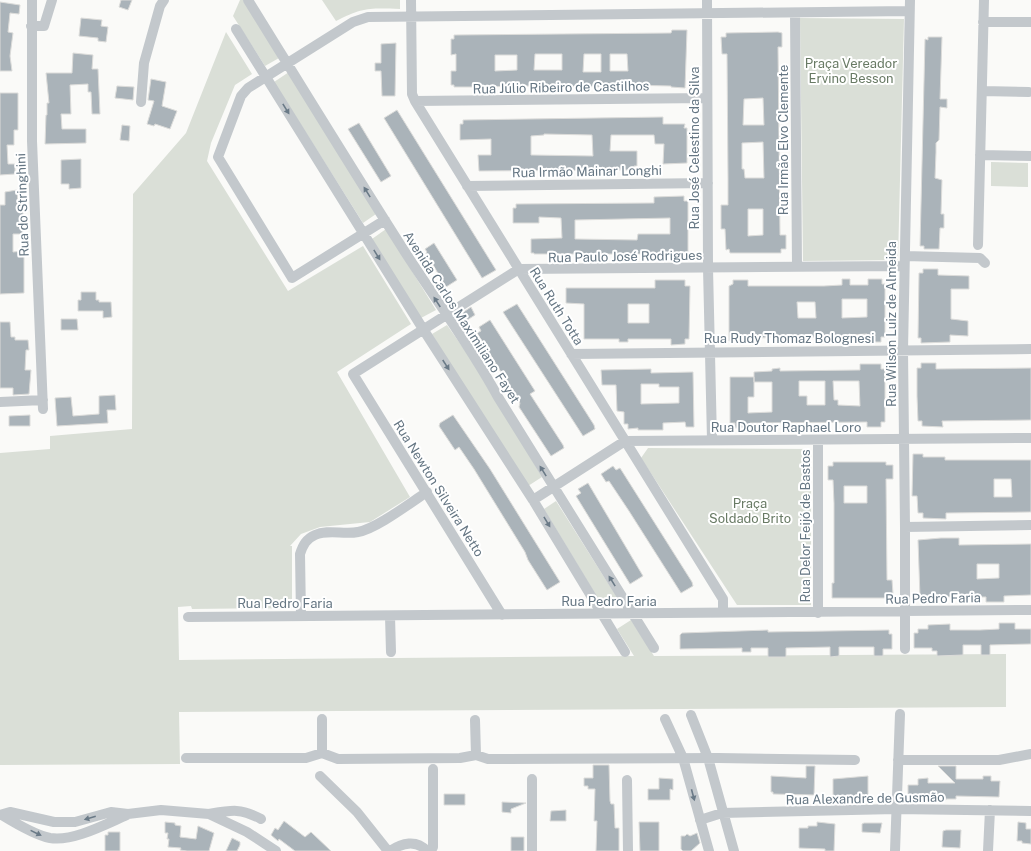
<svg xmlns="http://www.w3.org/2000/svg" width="1031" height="851" font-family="'Public Sans',sans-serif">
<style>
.green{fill:#dadfd7}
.building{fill:#aab3b9;stroke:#dcdcda;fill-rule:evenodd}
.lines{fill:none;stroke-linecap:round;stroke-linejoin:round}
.minor{stroke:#c3c8cc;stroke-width:10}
.oneway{fill:#6a7a87}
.labels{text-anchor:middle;stroke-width:4;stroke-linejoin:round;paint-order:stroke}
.park-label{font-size:13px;fill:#687a64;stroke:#fff}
.street-label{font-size:13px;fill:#657683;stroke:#fff}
</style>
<rect width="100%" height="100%" fill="#fafaf8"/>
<path class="green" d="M240,0H243L279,58L265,66L233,16Z
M322,0H400V9C371,8 363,7 336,21Z
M800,18L904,19L898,260L803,261Z
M226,32L252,74L235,85L211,143L207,161L288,291L363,246L411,324L337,372L410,497L370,522L320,527L301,534L290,546H292V608L192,609L191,606L178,607L179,660L634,656L617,629L631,620L654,656L1006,654V707L179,712L180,764L0,765V453L50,449V436L132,429L133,194L186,133Z
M289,72L376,214L363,223L274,82Z
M991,162L1028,163V187L991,186Z
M386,229L436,310L421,318L372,239Z
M447,325L478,369L542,477L528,486L465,389L432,334Z
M648,448L811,449V605H737L641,458Z
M556,501L618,599L603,607L544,509Z"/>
<path class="building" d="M121,0H132L128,10L119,7Z
M0,2L20,5L19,14L10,13L8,32L13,33L10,56L12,71H0Z
M81,18L102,20L101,26L108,27L106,42L98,41V38L79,36Z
M672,30H687L685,88L671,87V86L628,85H602L601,87L522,86L481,87H454V85H451V71H456V54L451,55V39H454V35L671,33ZM535,54H562V70H534ZM584,54H601V72H583ZM610,54H627L628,71H610ZM495,55H517V70L495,71Z
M778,32L782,33V47H778L780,235H786V249H781V253H730L729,249L726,250L725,229H721V205H728V178L727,54H722L721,37H726V33ZM763,98L764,125H743L744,99ZM763,142L764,178H745L744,169H742V143ZM748,209H763V235L748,236Z
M928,37H942L940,99H947V108L940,107L939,140L936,143V152L935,178L942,180L941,214H944V228H940L939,249H924V246H920L924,81L925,39L928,40Z
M396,43L395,96H382L381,71H375V63H381V44Z
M73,53L93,55L92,69H98L100,114H92L91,92H88V84L70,85L71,114H61L62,129H86V143L45,144L46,115H47V103H49L46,73H72Z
M151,79L166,82L162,106L177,111L170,129L155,124L154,126L147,124L154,101L148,100Z
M117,86L134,87L133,100L115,98Z
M0,93H18V130H14V145H7L8,164H15V174L0,175Z
M397,110L496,270L482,278L384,118Z
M663,117V124H685L684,128H687V163L663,164L664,144H655L654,135H611L610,151H637V166H634V170L479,171L478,155H491V139L460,140V124H463V120ZM544,134L592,135L593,156L531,155V136L544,135Z
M359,123L391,176L381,182L348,129Z
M122,125L130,126L129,141L120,140Z
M81,159V188L69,189V184H61V160Z
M17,190L18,204H23V234H13V252L24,251V293L0,294V205H5V192Z
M684,196V201H688V257L674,258V254H534V253H531V239L562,238L561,218L539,217V223H513V208H516V204L654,203V197ZM670,218V234H638L637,240L575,239V220Z
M434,243L457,280L446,287L426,253L427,252L425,249Z
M923,269H938V275L969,276V289H951V319L968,321V336L950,335V342L921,343V338H918L919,273H923Z
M842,279H850V285H868V279H882V284H885V337H881V342H867V334L850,335L851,339L824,337L745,338L744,341H729V286L733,284V280H748V286H824L842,285ZM842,299H867V317L842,318ZM797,302H815L816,318H798Z
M655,280H685V286H690L689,339H685V344L671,345V339H628V342H619V339H584V304L566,303V288H655ZM628,304H649V323H628Z
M81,292H96V300H99V302H111L112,317L103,318V311H78V300H81Z
M517,304L594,425L595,429L583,436L503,312Z
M471,307L475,315L461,324L456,317Z
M61,319H77L78,330H61Z
M490,320L535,391L530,394L563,445L564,448L551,456L519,407L520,403L477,333L481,331L479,327Z
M0,322H10L11,337H15V340H28L29,350H26L25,370H31L29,394L13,395V388H0Z
M921,363H936V369L1031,368V420L942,421L943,427L922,426V421H918L917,396V368H921Z
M860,364H881V369H885V422H881V427H867V422L750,423L749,428H735V423H730V377H754V397H748V413L772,412V382H754V372L772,371V369L780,368V371L860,370ZM799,381H825V405H807V396H799ZM833,381H859L860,406L838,405V400H834Z
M651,369V373L693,372L694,427H686L685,422L663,423V430H638V428L628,429V424H624V412L617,411L616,385H602L601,370ZM641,384H659V387H679V403L641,404Z
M115,395L116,410H107L108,423L57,426L55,398L71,397L73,416L99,414V396Z
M30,415V426H9V416Z
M453,415L490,469L560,582L547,590L528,560L525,552L474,469L459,447L455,450L439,426L440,423Z
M913,454H923V457H945V460H1031V512L946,513V519L923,518V513H918L917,496H912ZM994,479H1011L1012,497H994Z
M833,462H886V465H893V479H886L887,580H892L893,594H887V598H832V583H834V503L833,480H828V466H833ZM844,486H867V503H844Z
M613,466L616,470L620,468L692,582L693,586L681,593L629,511L609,481L606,482L601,474Z
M588,483L643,576L630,584L576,496L581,493L578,489Z
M941,538H959V545L1031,544V595L1004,596V602H986V597H946V600H922V597H920L918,540ZM977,564H999V578L977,579Z
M999,623H1015V629H1031V644L990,645V655H981V645H963V655L937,656V651H932V648H914V633H918V629H928V625L950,624V630H980L999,629Z
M768,630V632L889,630V634H892V649H883V656H874V647H839V656L830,657V647L786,648V657H768V648H751V652H742V648L680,649V635L682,633Z
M593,765H609L610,801L611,804H614L615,828H619V851H596L597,821H594L595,789H588V786H584V778H593Z
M806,766H815L814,795L773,794V792H771V776L806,778Z
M938,766H956V779H983V776H991V781H1000L999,797L956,796V799H946V800H938V797H908V785H918V779L928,778V783H955Z
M868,776V797H833V779Z
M659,778L673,779V790L670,789V800H648V789H659Z
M444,794H465V805H444Z
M502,802L526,803L511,809V813L502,812Z
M566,810V821H550L551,811Z
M284,821L305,837L311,832L331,851H295L279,839L278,841L271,835L275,828L278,830Z
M165,822L175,823V825L181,826L180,837L196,839L198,826L214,833L209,851H187L180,850L181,848L168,847L169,839H167L168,833H165Z
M639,822H659V851H640Z
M817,822L835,824L834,851H825V849L799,848V828H808V826H817Z
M1018,822L1026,823V829H1031V844L1022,843V841H1017Z
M864,823H882L880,833L862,832V824Z
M946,830H961L960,848L942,847L943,831Z
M108,832H120V851H105V835H108Z
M697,833L700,843L691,851H683L681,849V836H685L687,834L690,836Z
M511,837H524V851H511Z
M232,838L240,842V845L237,851H226Z"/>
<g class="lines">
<path class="minor" d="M32,0V141L43,409
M248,0C300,84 352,169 405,252C436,300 471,347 498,397L654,648
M411,0L412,94L415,101L723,599V613
M707,0L708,268L712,440
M795,13L797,266
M983,22H1030
M31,26H44L52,0
M236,29L423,329L533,500L625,652
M982,91L1029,92
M415,101L707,98
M141,102L144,63L160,6L164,0
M980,155L1031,156
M467,186L708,183
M385,220L292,278L218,157L241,96L248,88L353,22L368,17L909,11
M978,245L984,0
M905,256L980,258L985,263
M571,354L1031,349
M0,402L43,400
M533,500L625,441L1031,438
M905,527L1031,525
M818,613V440
M502,615L353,374L519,269L904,266
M301,616L300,554C303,545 306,539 315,535C328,529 344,535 358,532C376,529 410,503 427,492
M390,616L391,652
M188,617L1031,610
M905,649V527L903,350L910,0
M691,715L708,758L734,851
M322,719V753
M665,719L683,758L709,851
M475,720L476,755
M186,758H306L322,753L338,759L460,758L476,755L488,759L718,758L855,760
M898,760H999L1031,754
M320,776L357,812L388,851
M532,779V851
M627,780L628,851
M209,814C232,810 240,808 261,819
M0,815L10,812L54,822H75L111,812L128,814L161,810L209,814L247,832L276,851
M2,815C15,823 35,835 50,838C73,842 106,824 127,815
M700,820L722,813L896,809L1031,811
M390,851C402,843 416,839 427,851
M431,851L433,847V769
M895,851L900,714
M988,851L990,810"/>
</g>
<defs><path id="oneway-solid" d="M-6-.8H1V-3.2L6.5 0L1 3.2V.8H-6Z"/></defs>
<g class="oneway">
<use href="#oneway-solid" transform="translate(286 109) rotate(58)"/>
<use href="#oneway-solid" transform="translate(367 192) rotate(-122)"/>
<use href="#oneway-solid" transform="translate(377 255) rotate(58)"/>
<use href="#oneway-solid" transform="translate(437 302) rotate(-123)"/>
<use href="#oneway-solid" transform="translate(446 365) rotate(57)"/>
<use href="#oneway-solid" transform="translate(543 471) rotate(-122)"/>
<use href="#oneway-solid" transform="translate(547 522) rotate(59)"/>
<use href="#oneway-solid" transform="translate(612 581) rotate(-122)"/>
<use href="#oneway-solid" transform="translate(693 795) rotate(75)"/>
<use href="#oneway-solid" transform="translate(90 818) rotate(164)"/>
<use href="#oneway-solid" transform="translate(36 833) rotate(26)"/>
</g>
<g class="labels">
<g class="park-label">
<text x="851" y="68">Praça Vereador<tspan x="851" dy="15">Ervino Besson</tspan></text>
<text x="750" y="508">Praça<tspan x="750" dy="15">Soldado Brito</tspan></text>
</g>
<g class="street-label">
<text transform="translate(561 87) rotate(-1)" y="5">Rua Júlio Ribeiro de Castilhos</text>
<text transform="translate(783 140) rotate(-90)" y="5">Rua Irmão Elvo Clemente</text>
<text transform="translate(694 148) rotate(-90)" y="5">Rua José Celestino da Silva</text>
<text transform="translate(587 171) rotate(-1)" y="5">Rua Irmão Mainar Longhi</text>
<text transform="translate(22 205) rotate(-92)" y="5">Rua do Stringhini</text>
<text transform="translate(625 256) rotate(-1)" y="5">Rua Paulo José Rodrigues</text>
<text transform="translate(557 306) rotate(58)" y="5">Rua Ruth Totta</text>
<text transform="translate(462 317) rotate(57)" y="5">Avenida Carlos Maximiliano Fayet</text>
<text transform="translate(891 324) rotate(-90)" y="5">Rua Wilson Luiz de Almeida</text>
<text x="789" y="343">Rua Rudy Thomaz Bolognesi</text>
<text x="786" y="432">Rua Doutor Raphael Loro</text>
<text transform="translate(439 488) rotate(58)" y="5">Rua Newton Silveira Netto</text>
<text transform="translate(805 526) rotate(-90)" y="5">Rua Delor Feijó de Bastos</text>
<text transform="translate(933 598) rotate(-1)" y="5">Rua Pedro Faria</text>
<text x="609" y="606">Rua Pedro Faria</text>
<text x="285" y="608">Rua Pedro Faria</text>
<text transform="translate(865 798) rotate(-1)" y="5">Rua Alexandre de Gusmão</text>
</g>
</g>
</svg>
